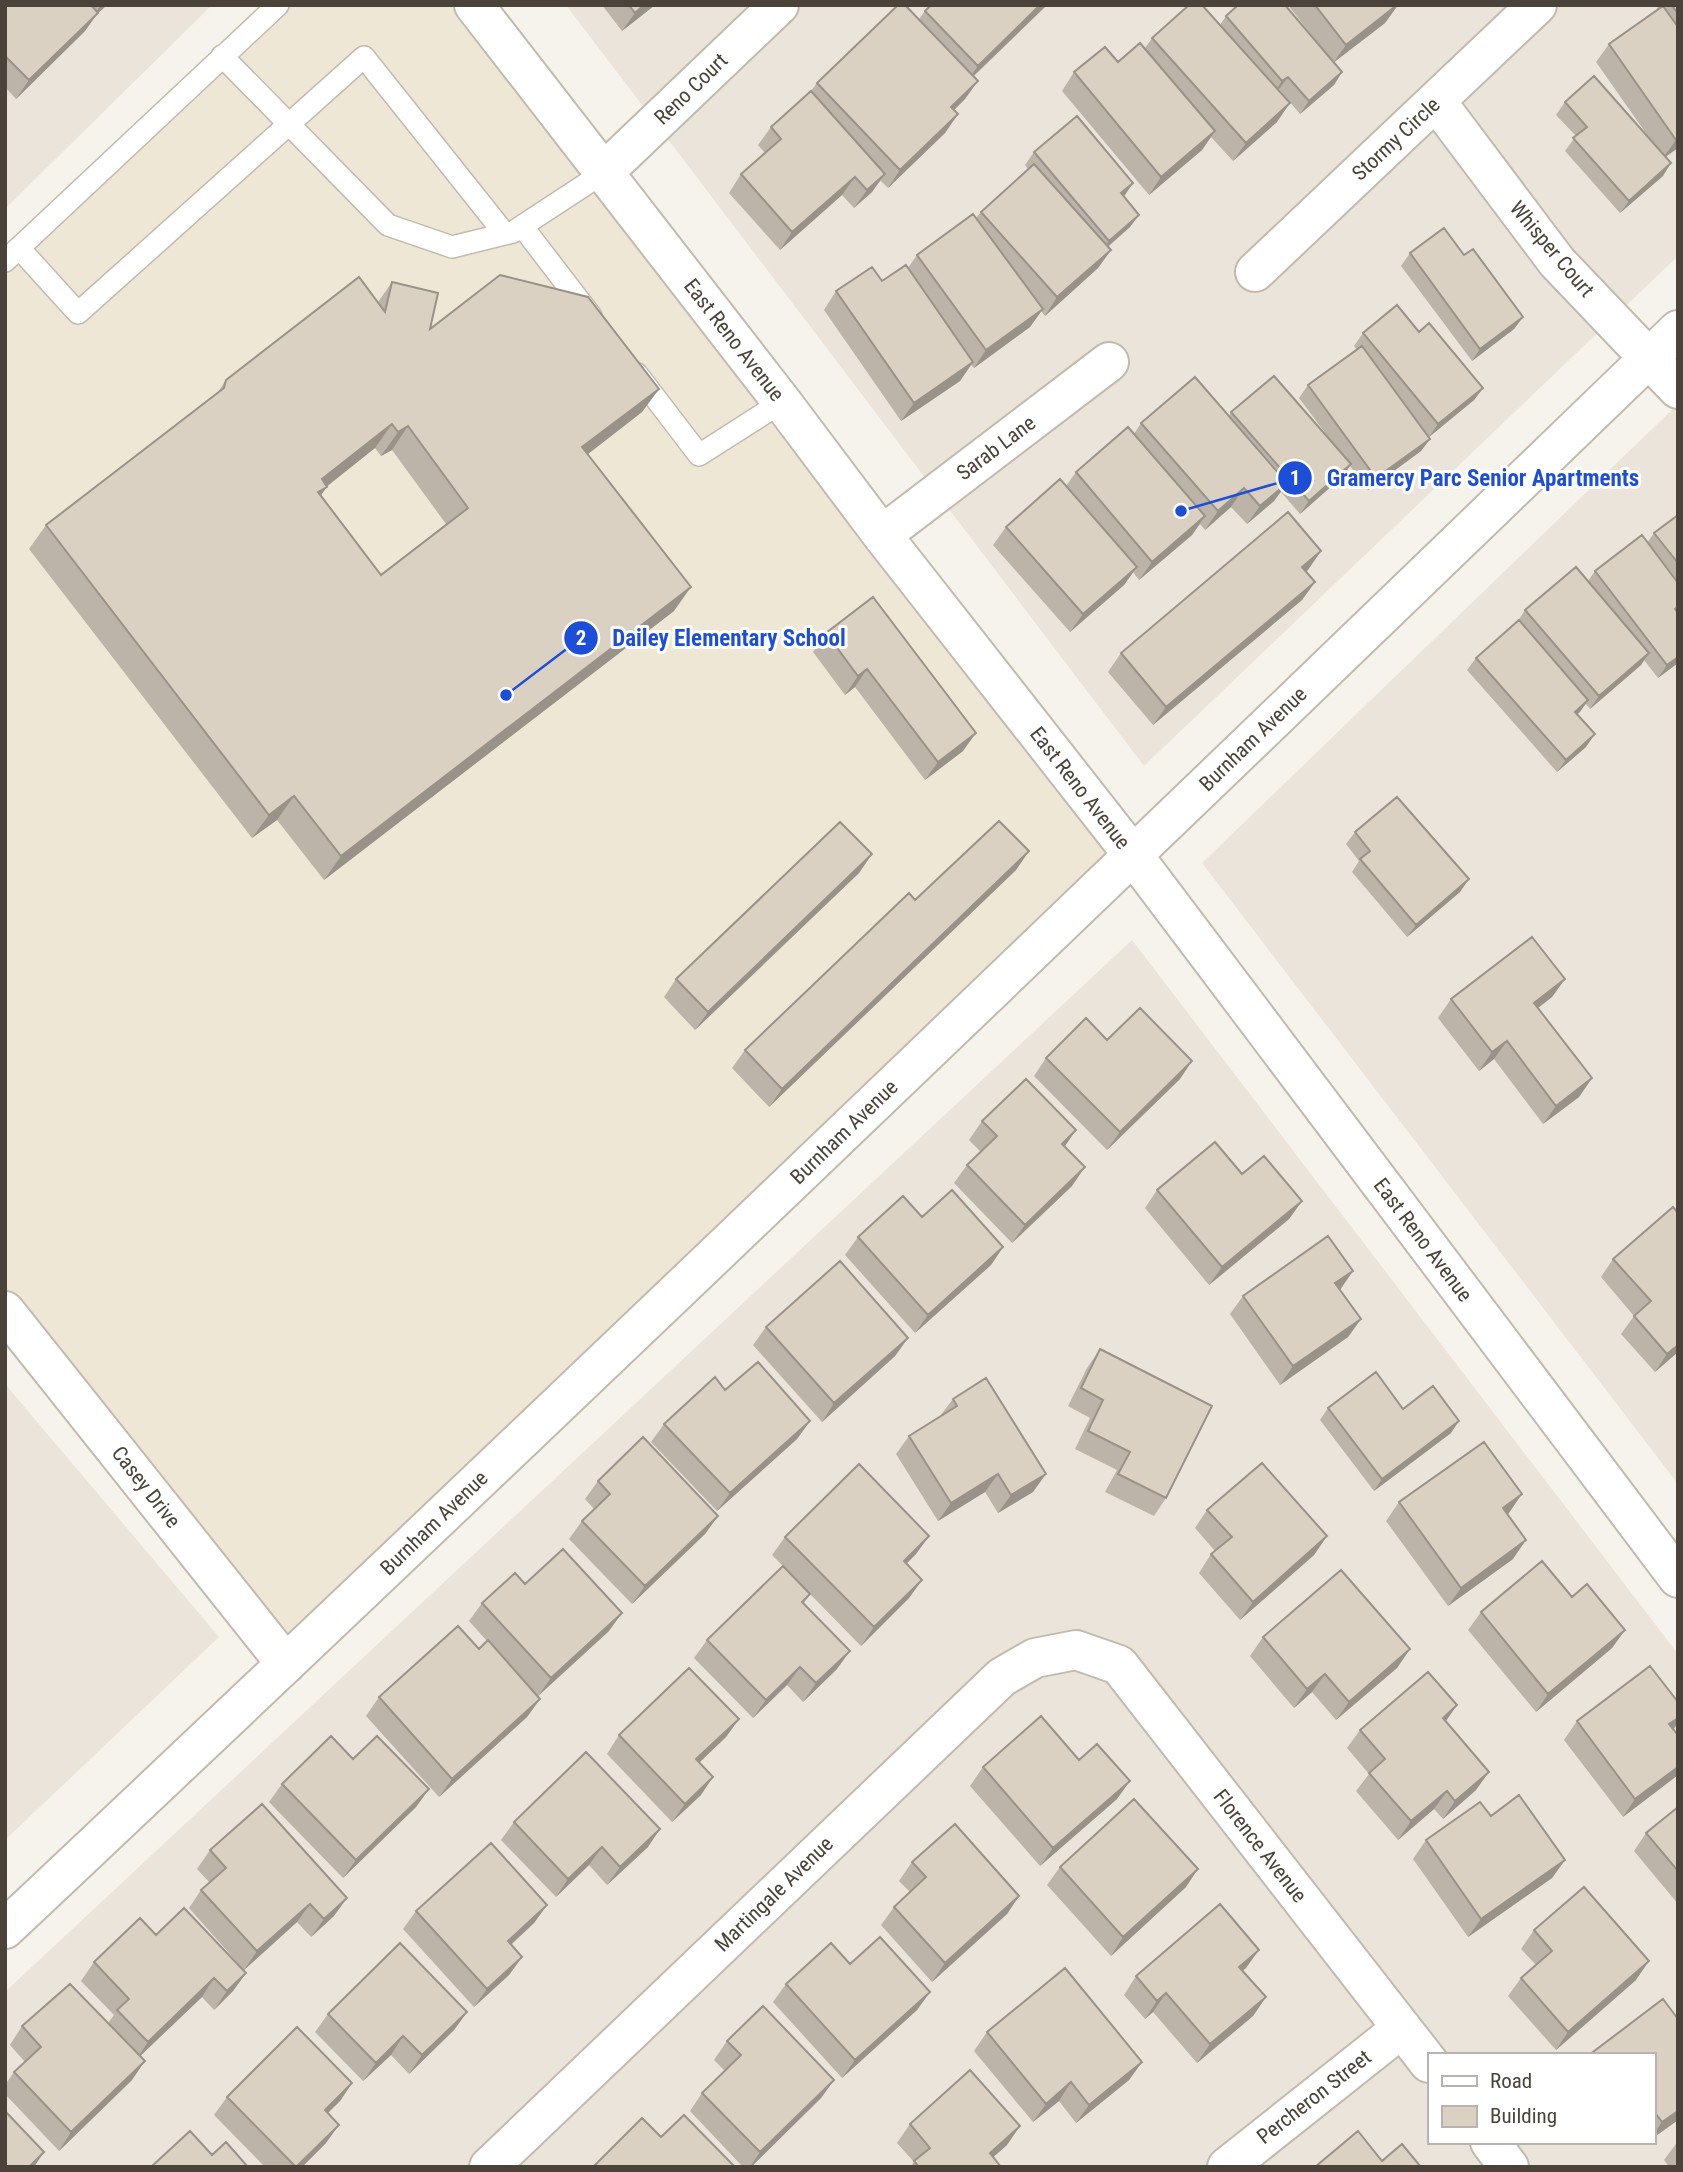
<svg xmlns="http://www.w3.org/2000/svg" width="1683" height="2172" font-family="'Roboto Condensed',sans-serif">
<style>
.residential{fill:#eae4da;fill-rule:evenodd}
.education{fill:#efe7d5}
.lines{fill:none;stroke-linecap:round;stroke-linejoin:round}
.lane-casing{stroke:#c2baae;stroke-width:24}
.street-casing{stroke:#c2baae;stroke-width:42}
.lane{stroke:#fff;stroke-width:21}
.street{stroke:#fff;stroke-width:38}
.wall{fill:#bcb4a8;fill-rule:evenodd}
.shaded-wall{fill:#999288}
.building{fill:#dbd1c3;stroke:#999288;stroke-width:2;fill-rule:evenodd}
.labels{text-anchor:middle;stroke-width:6;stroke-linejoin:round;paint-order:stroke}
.street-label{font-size:21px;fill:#4b4339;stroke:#fff}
.leader{fill:none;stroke:#1d4ed8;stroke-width:2.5}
.callout-dot{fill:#1d4ed8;stroke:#fff;stroke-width:2.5}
.mark-label{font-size:21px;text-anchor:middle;font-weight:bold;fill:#fff}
.callout-label{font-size:23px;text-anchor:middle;font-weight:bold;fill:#1d4ed8;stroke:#fff;stroke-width:6;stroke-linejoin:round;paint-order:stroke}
</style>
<rect width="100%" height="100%" fill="#f6f3ec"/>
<path class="residential" d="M5,5H212L5,209Z
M566,5H1678V256L1144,766Z
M1678,404V1484L1202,863Z
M1132,940L1678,1654V2167H5V1992ZM1429,2055H1653V2142H1429Z
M5,1384L219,1637L5,1840Z"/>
<path class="education" d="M278,5H474L1133,855L286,1664L5,1311V261Z"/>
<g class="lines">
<g class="lane-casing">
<path id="lane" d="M222,56L388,225L452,247L513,232L603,173
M522,226L591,316
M19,248L78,313L364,57L505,234
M5,261L278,5
M637,374L699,455L782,402"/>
</g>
<g class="street-casing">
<path id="street" d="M474,5L782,402L882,535L1133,855L1678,1578
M1436,101L1557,262L1678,389
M603,173L779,5
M1255,272L1537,5
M882,535L1109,362
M5,1311L286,1664
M5,1929C567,1400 1123,866 1678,330
M1490,2142L1509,2167
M489,2167L1002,1677L1035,1658L1076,1650L1119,1665L1429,2063
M1227,2167L1402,2028"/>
</g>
<use href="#lane" class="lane"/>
<use href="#street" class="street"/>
</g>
<path class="wall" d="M5,5H107L97,14L85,31L16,99L5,87Z
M602,5H655L622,31Z
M931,5H1047L974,76L965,99L954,110L958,114L945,133L888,188L880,180L872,192L854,208L842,195L780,250L729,193L741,174L765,153L758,145L771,127L811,91L817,83L919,19L925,11Z
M1288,5H1398L1385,23L1334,62L1342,72L1334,85L1300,114L1279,89L1278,90L1277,122L1233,161L1211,137L1202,150L1149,195L1062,91L1074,72L1118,62L1145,48L1152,38L1220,25L1226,16L1321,47Z
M1659,5H1678V148L1666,157L1663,176L1620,213L1565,151L1576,136L1556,115L1565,102L1650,139L1596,62L1609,44L1656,11Z
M1034,152L1133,183L1123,196L1130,227L1108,247L1111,250L1098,268L1045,316L1041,311L1030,327L974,368L971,365L960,381L901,421L824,310L836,291L882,281L908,268L917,255L976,218L981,212L1028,169L1025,165Z
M1410,253L1464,255L1523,317L1514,329L1472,361L1401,266Z
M392,282L430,329L659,389L642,412L588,454L674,611L324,880L277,820L252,838L29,549L46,525L218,392L226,380L378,302ZM375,448L381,456L392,450L446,524L381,575L321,495L326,486Z
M1419,332L1483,388L1474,400L1429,437L1422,428L1430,439L1421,451L1368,490L1350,466L1343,476L1300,514L1281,492L1274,501L1247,524L1231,507L1205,530L1200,524L1192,535L1139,580L1133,572L1124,585L1070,632L993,545L1006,527L1066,486L1076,472L1134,434L1141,423L1229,416L1231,412L1332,442L1299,398L1308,385L1357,350L1354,346L1363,333Z
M1678,515V663L1658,678L1644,660L1641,665L1590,709L1586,704L1577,714L1586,747L1557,772L1467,670L1476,658L1518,621L1525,610L1588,581L1595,571L1647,543L1654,533Z
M1308,570L1306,571L1315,582L1302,600L1153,725L1108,672L1121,653Z
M826,633L963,751L925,780L855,687L845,695L813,652Z
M1355,832L1460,892L1407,937L1352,872L1359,861L1346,844Z
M1029,851L1016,870L769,1107L732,1068L745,1050L915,900Z
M872,854L859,873L695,1030L664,997L676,979Z
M1565,979L1552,997L1538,1008L1592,1078L1579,1097L1543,1124L1494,1059L1479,1071L1438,1018L1451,999Z
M1107,1040L1180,1079L1107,1150L1034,1076L1046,1058Z
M982,1121L1076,1130L1064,1146L1072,1186L1012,1243L954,1183L967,1165L981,1152L969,1140Z
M1242,1174L1302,1201L1289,1219L1209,1285L1145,1208L1157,1190Z
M1673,1207L1678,1352L1655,1372L1621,1334L1634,1316L1601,1277L1613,1259Z
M922,1217L1003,1247L991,1265L915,1333L845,1255L858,1237Z
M1340,1290L1361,1319L1348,1337L1280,1385L1230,1314L1243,1296Z
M766,1327L908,1338L895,1356L822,1422L753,1345Z
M1100,1349L1166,1498L1154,1516L1105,1492L1117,1470L1075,1449L1090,1418L1068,1406L1087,1368Z
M725,1390L810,1421L797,1439L717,1511L651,1442L664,1424Z
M953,1399L1033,1492L998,1513L985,1492L938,1521L896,1454L909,1436L940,1416Z
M1328,1408L1403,1409L1451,1433L1374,1491L1320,1420Z
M598,1481L718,1516L705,1534L632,1604L569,1539L582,1521L594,1509L585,1499Z
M1399,1502L1509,1513L1507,1514L1513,1559L1448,1606L1386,1521Z
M1207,1510L1327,1536L1314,1555L1240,1620L1199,1573L1211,1554L1215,1551L1195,1528Z
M929,1536L916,1554L906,1564L922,1580L909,1598L861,1646L810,1594L804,1603L837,1669L803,1702L787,1685L753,1718L694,1658L707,1640L783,1566L772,1555L785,1537Z
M525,1584L609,1631L538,1696L540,1699L527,1717L439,1797L366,1716L379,1697L479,1649L487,1641L469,1621L482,1603Z
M1572,1597L1625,1630L1612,1648L1536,1712L1468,1630L1481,1612Z
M1263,1637L1410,1649L1397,1668L1336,1720L1312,1692L1294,1708L1250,1656Z
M739,1719L726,1737L699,1763L701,1795L672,1822L607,1754L619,1735Z
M1446,1721L1476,1790L1443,1819L1434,1809L1398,1840L1356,1791L1369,1774L1347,1748L1360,1730Z
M1577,1721L1673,1729L1678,1775L1623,1817L1564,1740Z
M353,1759L429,1789L416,1807L343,1878L269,1802L282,1784Z
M1079,1760L1117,1799L1040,1866L970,1786L983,1767Z
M1678,1807V1904L1634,1851L1646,1833Z
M514,1822L648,1847L607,1885L589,1865L556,1897L501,1840Z
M1426,1840L1565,1860L1552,1878L1468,1937L1413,1859Z
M210,1850L334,1916L311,1937L297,1922L244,1970L189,1908L201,1890L210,1883L197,1869Z
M912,1862L1019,1896L1007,1914L932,1982L881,1925L894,1907L910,1892L899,1881Z
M1060,1867L1186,1887L1111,1956L1047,1885Z
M547,1905L534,1923L511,1945L522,1957L509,1975L474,2007L403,1929L416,1911Z
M1534,1930L1636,1980L1556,2050L1508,1996L1521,1978L1536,1965L1521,1949Z
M156,1935L246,1973L233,1991L214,2010L202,1997L140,2056L132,2080L59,2151L5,2094V2085L14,2072L25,2062L10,2045L22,2026L108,2023L114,2015L81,1981L94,1962Z
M850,1964L930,1992L917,2010L842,2078L773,2002L786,1984Z
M1246,1968L1242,1971L1266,1997L1253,2016L1197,2063L1153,2012L1145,2019L1124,1995L1136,1976Z
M467,2012L454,2030L409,2074L391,2055L363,2081L315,2032L328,2014Z
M987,2032L1142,2062L1129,2080L1076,2123L1059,2101L1033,2122L974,2051Z
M727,2041L834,2080L821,2098L751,2167H743L690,2111L702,2093L725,2071L714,2060Z
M1653,2055L1678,2120L1653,2138Z
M352,2083L340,2101L328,2113L326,2143L302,2167H265L214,2115L227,2097Z
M910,2124L1007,2145L993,2157L1001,2167H910L914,2162L897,2143Z
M1678,2141V2167H1669L1664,2160Z"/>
<path class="shaded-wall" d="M101,5H107L97,14L85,31L16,99L29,80L91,19Z
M644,5H655L622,31L635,13Z
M1040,5H1047L965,84L978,66Z
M1398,5L1385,23L1333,63L1346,45Z
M1342,72L1334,85L1300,114L1309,101Z
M1288,77L1279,89L1273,94L1282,81Z
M978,81L965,99L938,126L951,107Z
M1290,103L1277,122L1233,161L1246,143Z
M958,114L945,133L888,188L900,170Z
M1215,131L1202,150L1149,195L1161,177Z
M1678,139V148L1663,158L1676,140Z
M1671,163L1663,176L1620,213L1629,201Z
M885,174L872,192L854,208L867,190Z
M855,177L842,195L780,250L792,232Z
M1133,183L1125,195L1112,206L1121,193Z
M1139,215L1130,227L1100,253L1109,241Z
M1111,250L1098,268L1045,316L1057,297Z
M1043,309L1030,327L974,368L986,350Z
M1523,317L1514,329L1472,361L1480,349Z
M973,362L960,381L901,421L914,403Z
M1483,388L1474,400L1429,437L1438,424Z
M659,389L642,412L566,471L582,447Z
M392,424L375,448L325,488L327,487L310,510L322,479Z
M408,426L392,450L381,456L398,432Z
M1430,439L1421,451L1368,490L1376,478Z
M1351,464L1343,476L1300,514L1309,501Z
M1287,483L1274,501L1247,524L1260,506Z
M1244,488L1231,507L1205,530L1218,511Z
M1205,516L1192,535L1139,580L1152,562Z
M1321,551L1308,570L1290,585L1302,567Z
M1137,567L1124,585L1070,632L1083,614Z
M1315,582L1302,600L1153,725L1166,707Z
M691,587L674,611L324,880L341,856Z
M1649,653L1641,665L1590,709L1599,696Z
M1678,657V663L1658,678L1667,665Z
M867,669L855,687L845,695L858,676Z
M1588,700L1580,712L1566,724L1575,712Z
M976,733L963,751L925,780L938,762Z
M1595,734L1586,747L1557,772L1566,760Z
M294,796L277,820L252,838L269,815Z
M1029,851L1016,870L769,1107L782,1089Z
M872,854L859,873L695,1030L708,1012Z
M1469,879L1460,892L1407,937L1416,925Z
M1565,979L1552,997L1521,1021L1534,1003Z
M1507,1041L1494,1059L1479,1071L1492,1052Z
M1192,1061L1180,1079L1107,1150L1120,1132Z
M1592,1078L1579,1097L1543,1124L1556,1106Z
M1076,1130L1063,1149L1062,1144Z
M1085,1167L1072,1186L1012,1243L1025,1225Z
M1302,1201L1289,1219L1209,1285L1222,1267Z
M1003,1247L991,1265L915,1333L928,1315Z
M1353,1271L1340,1290L1335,1283Z
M1361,1319L1348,1337L1280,1385L1293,1366Z
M908,1338L895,1356L822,1422L834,1403Z
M1678,1345V1352L1655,1372L1667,1354Z
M810,1421L797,1439L717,1511L730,1493Z
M1459,1421L1451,1433L1374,1491L1382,1479Z
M998,1474L985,1492L938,1521L951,1503Z
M1046,1474L1033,1492L998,1513L1011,1495Z
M1522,1494L1509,1513L1490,1527L1503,1508Z
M718,1516L705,1534L632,1604L645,1586Z
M929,1536L916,1554L891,1579L904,1561Z
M1327,1536L1314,1555L1240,1620L1253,1602Z
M1526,1540L1513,1559L1448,1606L1461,1588Z
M922,1580L909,1598L861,1646L874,1627Z
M622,1613L609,1631L538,1696L551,1678Z
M1625,1630L1612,1648L1536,1712L1548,1694Z
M1410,1649L1397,1668L1336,1720L1349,1702Z
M850,1651L837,1669L803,1702L816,1683Z
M800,1667L787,1685L753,1718L766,1700Z
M1325,1674L1312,1692L1294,1708L1307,1689Z
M540,1699L527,1717L439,1797L452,1779Z
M1457,1705L1444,1724L1443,1718Z
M1678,1718V1723L1673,1730L1669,1724Z
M739,1719L726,1737L683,1778L696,1759Z
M1678,1767V1775L1623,1817L1635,1799Z
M1489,1772L1476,1790L1443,1819L1455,1801Z
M713,1777L701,1795L672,1822L685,1804Z
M1130,1781L1117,1799L1040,1866L1053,1848Z
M429,1789L416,1807L343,1878L356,1860Z
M1447,1791L1434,1809L1398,1840L1411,1821Z
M660,1829L648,1847L607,1885L620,1867Z
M602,1847L589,1865L556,1897L568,1879Z
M1565,1860L1552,1878L1468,1937L1481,1919Z
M1198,1869L1186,1887L1111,1956L1123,1937Z
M1019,1896L1007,1914L932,1982L945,1963Z
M347,1898L334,1916L311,1937L324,1919Z
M310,1904L297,1922L244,1970L257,1951Z
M547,1905L534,1923L495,1959L508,1941Z
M1259,1950L1246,1968L1226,1985L1239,1967Z
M522,1957L509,1975L474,2007L487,1989Z
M1649,1961L1636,1980L1556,2050L1568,2032Z
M246,1973L233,1991L214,2010L227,1991Z
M214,1978L202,1997L136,2060L148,2042Z
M930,1992L917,2010L842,2078L855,2060Z
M1166,1993L1153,2012L1145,2019L1157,2001Z
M1266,1997L1253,2016L1197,2063L1210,2044Z
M467,2012L454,2030L409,2074L422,2055Z
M403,2036L391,2055L363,2081L376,2063Z
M145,2061L132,2080L59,2151L71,2132Z
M1142,2062L1129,2080L1076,2123L1089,2105Z
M834,2080L821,2098L751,2167H750L760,2152Z
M1071,2082L1059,2101L1033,2122L1046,2104Z
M352,2083L340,2101L312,2128L325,2110Z
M1678,2111V2120L1653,2138V2135L1662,2122Z
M339,2125L326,2143L302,2167H296Z
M1020,2126L1007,2145L982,2167L990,2153Z
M44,2152L34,2167H29Z"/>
<path class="building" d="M5,5H91L98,13L29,80L5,56Z
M629,5H644L635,13Z
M898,5H905L978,81L951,107L958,114L900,170L817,83Z
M931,5H1040L978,66L925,11Z
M1189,5H1202L1290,103L1246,143L1152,38Z
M1238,5H1285L1342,72L1309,101L1288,77L1282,81L1226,16Z
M1315,5H1397L1346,45Z
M1671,5H1678V13Z
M1663,6L1678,27V139L1676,140L1609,44Z
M1140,43L1215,131L1161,177L1074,72L1105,47L1118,62Z
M1594,76L1671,163L1629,201L1573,138L1587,127L1565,102Z
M811,91L885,174L867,190L855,177L792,232L741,174L781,139L771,127Z
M1077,116L1133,183L1121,193L1139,215L1109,241L1034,152Z
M1034,164L1111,250L1057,297L981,212Z
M973,214L1043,309L986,350L917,255Z
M1444,228L1464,255L1473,249L1523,317L1480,349L1410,253Z
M906,265L973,362L914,403L836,291L872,267L882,281Z
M500,275L588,297L659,389L582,447L691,587L341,856L294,796L269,815L46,525L224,388L226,380L359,277L385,312L392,282L438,293L430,329ZM392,424L398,432L408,426L468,508L381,575L318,492L327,487L322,479Z
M1397,305L1419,332L1429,323L1483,388L1438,424L1363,333Z
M1362,346L1430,439L1376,478L1308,385Z
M1274,376L1351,464L1309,501L1231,412Z
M1195,377L1287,483L1260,506L1244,488L1218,511L1141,423Z
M1128,427L1205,516L1152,562L1076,472Z
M1060,479L1137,567L1083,614L1006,527Z
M1288,512L1321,551L1302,567L1315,582L1166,707L1121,653Z
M1678,515V563L1654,533Z
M1642,535L1678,583V607L1675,609L1678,613V657L1667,665L1595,571Z
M1576,567L1649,653L1599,696L1525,610Z
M873,597L976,733L938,762L867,669L858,676L826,633Z
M1519,620L1588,700L1575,712L1595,734L1566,760L1476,658Z
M1397,797L1469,879L1416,925L1360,859L1370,851L1355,832Z
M999,821L1029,851L782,1089L745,1050L909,893L915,900Z
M840,822L872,854L708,1012L676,979Z
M1532,937L1565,979L1534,1003L1592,1078L1556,1106L1507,1041L1492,1052L1451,999Z
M1140,1008L1192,1061L1120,1132L1046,1058L1086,1018L1107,1040Z
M1026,1079L1076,1130L1062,1144L1085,1167L1025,1225L967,1165L997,1136L982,1121Z
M1215,1142L1242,1174L1264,1156L1302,1201L1222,1267L1157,1190Z
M952,1190L1003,1247L928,1315L858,1237L903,1196L922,1217Z
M1673,1207L1678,1213V1345L1667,1354L1634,1316L1651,1301L1613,1259Z
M1328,1236L1353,1271L1335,1283L1361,1319L1293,1366L1243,1296Z
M840,1261L908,1338L834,1403L766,1327Z
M1100,1349L1212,1406L1166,1498L1118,1474L1130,1452L1088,1431L1103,1400L1081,1388Z
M758,1362L810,1421L730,1493L664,1424L715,1377L725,1390Z
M1376,1372L1403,1409L1433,1386L1459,1421L1382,1479L1328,1408Z
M986,1378L1046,1474L1011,1495L998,1474L951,1503L909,1436L957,1406L953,1399Z
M643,1437L718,1516L645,1586L582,1521L610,1494L598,1481Z
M1484,1442L1522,1494L1503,1508L1526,1540L1461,1588L1399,1502Z
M1262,1463L1327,1536L1253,1602L1211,1554L1232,1537L1207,1510Z
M859,1464L929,1536L904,1561L922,1580L874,1627L785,1537Z
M563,1549L622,1613L551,1678L482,1603L515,1573L525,1584Z
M1542,1561L1572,1597L1587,1584L1625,1630L1548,1694L1481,1612Z
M783,1566L810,1594L802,1602L850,1651L816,1683L800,1667L766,1700L707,1640Z
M1341,1570L1410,1649L1349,1702L1325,1674L1307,1689L1263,1637Z
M458,1626L479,1649L488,1640L540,1699L452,1779L379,1697Z
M1650,1666L1678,1702V1718L1669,1724L1678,1735V1767L1635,1799L1577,1721Z
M689,1668L739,1719L696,1759L713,1777L685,1804L619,1735Z
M1428,1672L1457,1705L1443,1718L1489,1772L1455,1801L1447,1791L1411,1821L1369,1773L1385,1759L1360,1730Z
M1041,1716L1079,1760L1097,1744L1130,1781L1053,1848L983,1767Z
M331,1736L353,1759L377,1736L429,1789L356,1860L282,1784Z
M586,1752L660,1829L620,1867L602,1847L568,1879L514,1822Z
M1519,1795L1565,1860L1481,1919L1426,1840L1480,1802L1491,1816Z
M1134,1799L1198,1869L1123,1937L1060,1867Z
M262,1804L347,1898L324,1919L310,1904L257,1951L201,1890L226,1868L210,1850Z
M1678,1807V1871L1646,1833Z
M955,1824L1019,1896L945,1963L894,1907L926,1877L912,1862Z
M491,1843L547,1905L508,1941L522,1957L487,1989L416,1911Z
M1584,1887L1649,1961L1568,2032L1521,1978L1552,1951L1534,1930Z
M1220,1904L1259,1950L1239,1967L1266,1997L1210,2044L1166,1993L1157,2001L1136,1976Z
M184,1908L246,1973L227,1991L214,1978L148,2042L117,2010L129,1999L94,1962L140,1918L156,1935Z
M880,1937L930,1992L855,2060L786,1984L831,1943L850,1964Z
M400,1943L467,2012L422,2055L403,2036L376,2063L328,2014Z
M1065,1968L1142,2062L1089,2105L1071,2082L1046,2104L987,2032Z
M70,1984L145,2061L71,2132L14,2072L41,2047L22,2026Z
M1663,1999L1678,2019V2111L1662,2122L1653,2110V2055H1589Z
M763,2006L834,2080L760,2152L702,2093L741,2055L727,2041Z
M297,2027L352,2083L325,2110L339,2125L296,2167L227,2097Z
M970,2070L1020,2126L990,2153L1001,2167H919L914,2161L930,2148L910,2124Z
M5,2111L44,2152L29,2167H5Z
M684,2115L735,2167H593L642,2118L661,2137Z
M190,2131L212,2155L226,2142L248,2167H151Z
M1358,2131L1382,2161L1402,2144L1421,2167H1315Z"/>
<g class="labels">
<g class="street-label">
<text transform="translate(691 89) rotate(-44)" y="7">Reno Court</text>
<text transform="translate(1396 139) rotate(-43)" y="7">Stormy Circle</text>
<text transform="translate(1552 249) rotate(50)" y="7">Whisper Court</text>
<text transform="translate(734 340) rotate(52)" y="7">East Reno Avenue</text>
<text transform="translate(996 448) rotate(-37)" y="7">Sarab Lane</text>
<text transform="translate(1253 739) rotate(-44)" y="7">Burnham Avenue</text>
<text transform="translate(1080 788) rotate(52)" y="7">East Reno Avenue</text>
<text transform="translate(844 1132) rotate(-44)" y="7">Burnham Avenue</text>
<text transform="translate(1423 1240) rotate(53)" y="7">East Reno Avenue</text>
<text transform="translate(146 1487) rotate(52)" y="7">Casey Drive</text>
<text transform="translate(434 1523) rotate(-44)" y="7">Burnham Avenue</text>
<text transform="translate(1260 1846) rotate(52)" y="7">Florence Avenue</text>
<text transform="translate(774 1894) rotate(-44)" y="7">Martingale Avenue</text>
<text transform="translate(1314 2097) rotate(-38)" y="7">Percheron Street</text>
</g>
</g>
<path class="leader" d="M1181 511L1295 478M506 695L581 638"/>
<g class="callout-dot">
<circle cx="1181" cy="511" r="7"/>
<circle cx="506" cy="695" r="7"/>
<circle cx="1295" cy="478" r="18"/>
<circle cx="581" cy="638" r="18"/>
</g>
<g class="mark-label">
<text x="1295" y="485">1</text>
<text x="581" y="645">2</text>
</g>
<g class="callout-label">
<text x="1483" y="486">Gramercy Parc Senior Apartments</text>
<text x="729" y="646">Dailey Elementary School</text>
</g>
<rect width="1683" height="2172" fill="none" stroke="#4b4339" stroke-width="14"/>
<rect x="1428" y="2053" width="228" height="91" fill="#ffffff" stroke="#b7b4b0" stroke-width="2"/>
<rect x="1442" y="2076" width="35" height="10" fill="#ffffff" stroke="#b7b4b0" stroke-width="2"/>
<text x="1490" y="2088" font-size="21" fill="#4b4339">Road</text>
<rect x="1442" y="2106" width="35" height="21" fill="#dbd1c3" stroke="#b7b4b0" stroke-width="2"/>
<text x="1490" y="2123" font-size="21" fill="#4b4339">Building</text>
</svg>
